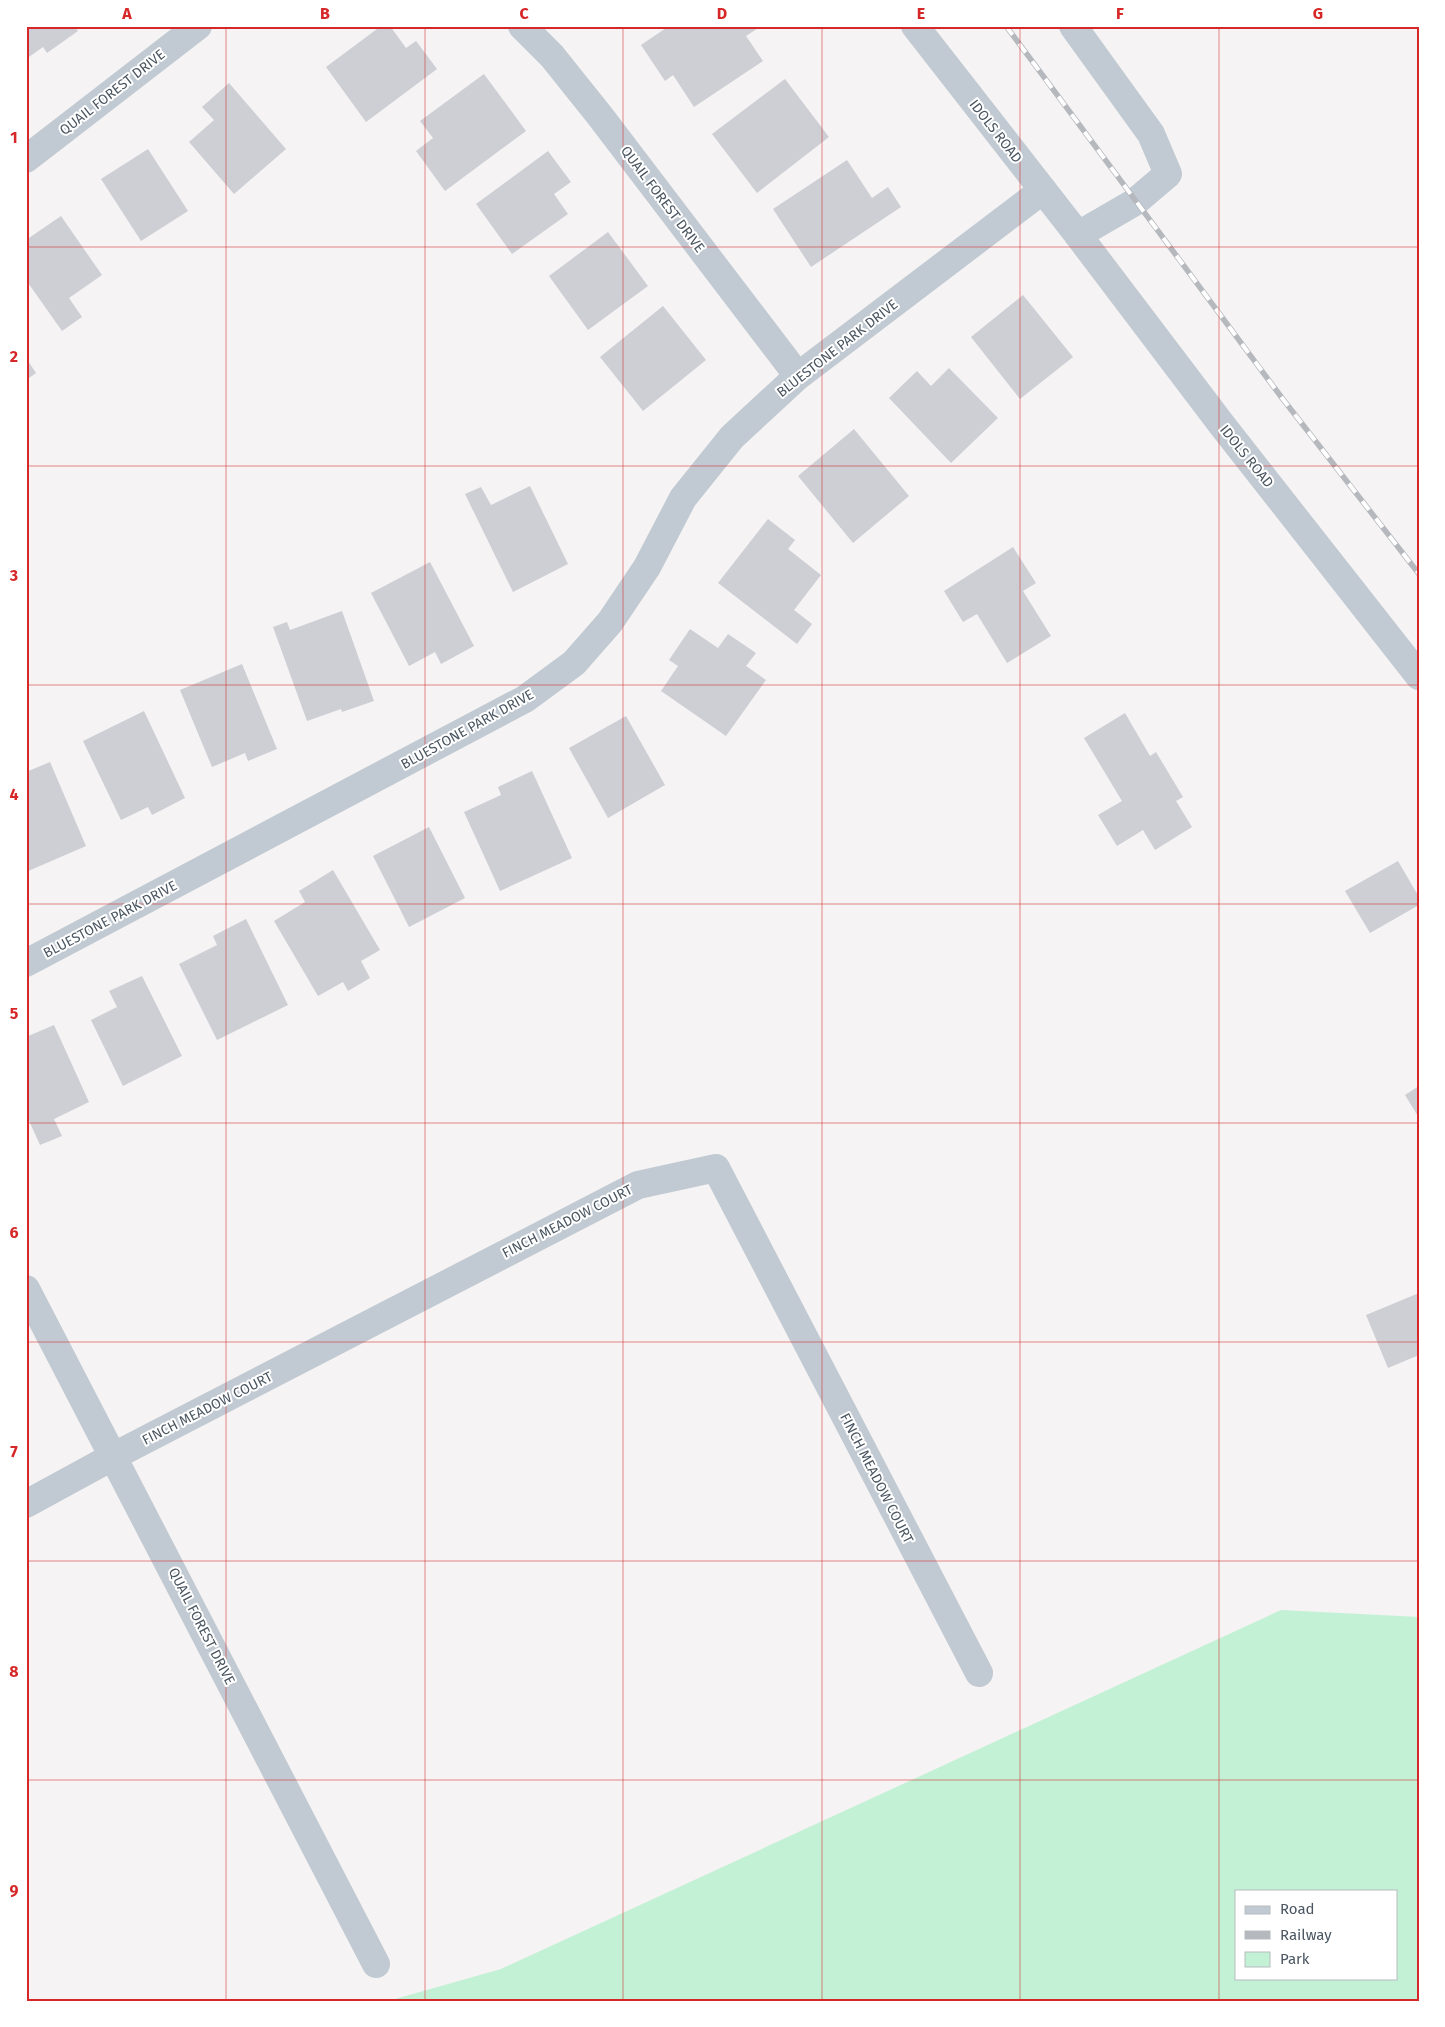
<svg xmlns="http://www.w3.org/2000/svg" width="1445" height="2027" font-family="'Fira Sans',sans-serif">
<style>
.green{fill:#c3f1d5;fill-rule:evenodd}
.building{fill:#cdcfd5}
.lines{fill:none;stroke-linecap:round;stroke-linejoin:round}
.minor{stroke:#c1cad2;stroke-width:28}
.tertiary{stroke:#c1cad2;stroke-width:28}
.rail-casing{stroke:#b5b8bd;stroke-width:5.5}
.rail{stroke:#fff;stroke-width:4;stroke-dasharray:11;stroke-linecap:butt}
.grid{fill:none;stroke:#d62828;stroke-width:1;stroke-opacity:0.55}
.labels{text-anchor:middle;stroke-width:4;stroke-linejoin:round;paint-order:stroke}
.street-label{font-size:14px;fill:#4a5661;stroke:#fff}
.neatline{fill:none;stroke:#d62828;stroke-width:2}
.grid-label{font-size:16px;text-anchor:middle;font-weight:bold;fill:#d62828}
</style>
<rect width="100%" height="100%" fill="#f5f3f3"/>
<path class="green" d="M1281,1610L1419,1617V2001H388L501,1969ZM1236,1891H1396V1978H1236Z"/>
<path class="building" d="M26,26H74L78,31L47,53L43,47L26,59Z
M381,26H390L406,48L416,41L437,69L366,122L326,67Z
M669,26H761L746,36L763,61L694,107L673,75L665,81L641,45Z
M484,74L526,131L445,191L416,151L433,138L420,121Z
M785,79L829,137L757,193L712,134Z
M229,83L286,149L234,194L189,142L214,120L202,107Z
M148,149L188,211L141,241L101,179Z
M548,151L571,182L554,194L568,214L512,254L476,204Z
M847,160L872,198L888,187L901,207L811,267L773,209Z
M61,216L102,275L69,298L82,317L62,331L26,280V240Z
M608,232L648,286L588,330L549,276Z
M1023,295L1073,357L1020,399L971,337Z
M663,306L706,360L643,411L600,357Z
M26,358L36,373L26,380Z
M949,368L998,418L951,463L889,398L917,371L931,386Z
M854,429L909,496L853,543L798,476Z
M530,486L568,564L513,592L465,494L481,487L491,505Z
M768,519L795,540L788,549L821,575L794,610L812,624L797,644L718,583Z
M1013,547L1036,583L1023,591L1051,636L1007,663L977,614L963,622L944,591Z
M430,562L474,646L441,664L435,652L409,666L371,593Z
M342,611L374,701L342,712L341,709L307,721L273,627L287,622L290,630Z
M690,629L718,648L728,634L756,653L746,666L766,680L726,736L661,691L678,666L669,660Z
M242,664L277,749L248,761L245,753L212,767L180,690Z
M144,711L185,798L152,815L148,807L121,820L83,741Z
M1125,713L1150,756L1156,752L1183,797L1176,801L1192,827L1155,850L1143,830L1117,846L1098,815L1122,801L1084,738Z
M626,716L665,785L608,818L569,748Z
M50,762L86,846L26,872V772Z
M532,771L572,858L500,891L464,812L501,795L498,787Z
M429,827L465,898L409,927L373,856Z
M1398,861L1419,897V905L1370,933L1345,891Z
M333,870L380,950L361,961L370,978L348,991L343,982L318,996L274,921L305,902L299,891Z
M246,919L288,1005L217,1040L179,964L217,945L213,936Z
M142,976L182,1056L123,1086L91,1020L117,1007L109,991Z
M54,1025L89,1102L54,1119L62,1136L40,1145L26,1114V1037Z
M1419,1086V1118L1405,1095Z
M1419,1293V1355L1388,1368L1366,1315Z"/>
<g class="lines">
<path class="minor" d="M522,26L552,56L600,116L798,376
M1073,26L1151,134L1168,174L1135,202L1078,235
M26,159L198,26
M26,963L525,699L574,663L610,622L647,567L683,498L732,437L798,376L1043,190
M26,1289L376,1964
M26,1504L114,1456L638,1185L716,1168L979,1673"/>
<path class="tertiary" d="M915,26L1078,235L1222,425L1419,676"/>
<g class="rail-casing">
<path id="rail" d="M1006,26L1282,398L1419,574"/>
</g>
<use href="#rail" class="rail"/>
</g>
<path class="grid" d="M226,26V2001M425,26V2001M623,26V2001M822,26V2001M1020,26V2001M1219,26V2001M26,247H1419M26,466H1419M26,685H1419M26,904H1419M26,1123H1419M26,1342H1419M26,1561H1419M26,1780H1419"/>
<g class="labels">
<g class="street-label">
<text transform="translate(112 92) rotate(-38)" y="5">QUAIL FOREST DRIVE</text>
<text transform="translate(996 131) rotate(52)" y="5">IDOLS ROAD</text>
<text transform="translate(663 199) rotate(53)" y="5">QUAIL FOREST DRIVE</text>
<text transform="translate(837 348) rotate(-38)" y="5">BLUESTONE PARK DRIVE</text>
<text transform="translate(1247 456) rotate(51)" y="5">IDOLS ROAD</text>
<text transform="translate(467 729) rotate(-29)" y="5">BLUESTONE PARK DRIVE</text>
<text transform="translate(110 919) rotate(-28)" y="5">BLUESTONE PARK DRIVE</text>
<text transform="translate(567 1221) rotate(-27)" y="5">FINCH MEADOW COURT</text>
<text transform="translate(207 1408) rotate(-27)" y="5">FINCH MEADOW COURT</text>
<text transform="translate(877 1478) rotate(63)" y="5">FINCH MEADOW COURT</text>
<text transform="translate(202 1626) rotate(63)" y="5">QUAIL FOREST DRIVE</text>
</g>
</g>
<rect width="1445" height="2027" fill="none" stroke="#ffffff" stroke-width="55"/>
<rect x="1235" y="1890" width="162" height="90" fill="#ffffff" stroke="#b7bbc0"/>
<rect x="1245" y="1906" width="25" height="8" fill="#c1cad2" stroke="#b7bbc0"/>
<text x="1280" y="1914" font-size="15" fill="#4a5661">Road</text>
<rect x="1245" y="1931" width="25" height="8" fill="#b5b8bd" stroke="#b7bbc0"/>
<text x="1280" y="1940" font-size="15" fill="#4a5661">Railway</text>
<rect x="1245" y="1952" width="25" height="15" fill="#c3f1d5" stroke="#b7bbc0"/>
<text x="1280" y="1964" font-size="15" fill="#4a5661">Park</text>
<rect x="28" y="28" width="1390" height="1972" class="neatline"/>
<g class="grid-label">
<text x="127" y="19">A</text>
<text x="325" y="19">B</text>
<text x="524" y="19">C</text>
<text x="722" y="19">D</text>
<text x="921" y="19">E</text>
<text x="1120" y="19">F</text>
<text x="1318" y="19">G</text>
<text x="14" y="143">1</text>
<text x="14" y="362">2</text>
<text x="14" y="581">3</text>
<text x="14" y="800">4</text>
<text x="14" y="1019">5</text>
<text x="14" y="1238">6</text>
<text x="14" y="1457">7</text>
<text x="14" y="1677">8</text>
<text x="14" y="1896">9</text>
</g>
</svg>
